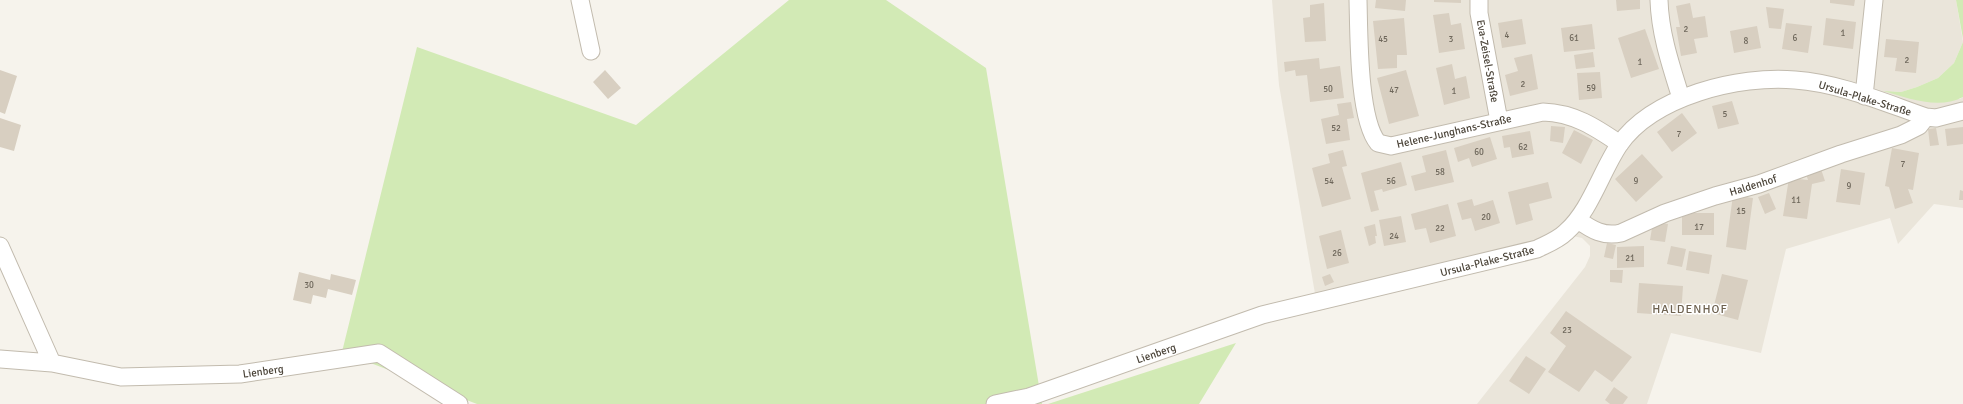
<svg xmlns="http://www.w3.org/2000/svg" width="1963" height="404" font-family="Signika,sans-serif">
<style>
.residential{fill:#eae5da}
.green{fill:#d2eab5}
.building{fill:#d8cfc1}
.lines{fill:none;stroke-linecap:round;stroke-linejoin:round}
.street-casing{stroke:#c2bbae;stroke-width:19}
.street{stroke:#fff;stroke-width:17}
.labels{text-anchor:middle;stroke-width:3;stroke-linejoin:round;paint-order:stroke}
.number-label{font-size:9px;fill:#6e675b}
.street-label{font-size:11px;fill:#4b4439;stroke:#fff}
.neighbourhood-label{font-size:12px;letter-spacing:1px;fill:#6e6250;stroke:#fff}
</style>
<rect width="100%" height="100%" fill="#f6f3ec"/>
<path class="residential" d="M1272,0H1956L1963,42L1954,63L1938,78L1917,87L1901,92L1886,91L1960,99L1963,97V208L1934,204L1898,244L1890,218L1786,249L1761,353L1671,333L1647,404H1477L1585,267L1590,256V246L1582,238L1573,236L1558,248L1540,257L1318,311L1279,85Z"/>
<path class="green" d="M789,0H886L986,68L1042,404H477L342,352L417,47L636,125Z
M1956,0H1963V39Z
M1963,42V97C1938,110 1908,98 1883,91L1901,92L1917,87L1938,78L1954,63Z
M1236,343L1199,404H1048Z"/>
<path class="building" d="M1376,0H1406L1405,11L1375,8Z
M1434,0H1461V3L1434,2Z
M1616,0H1640V9L1617,11Z
M1830,0H1855L1854,6L1830,3Z
M1324,3L1326,41L1305,42L1303,18L1310,17V5Z
M1690,3L1693,18L1705,16L1708,37L1694,39L1697,53L1681,56L1676,27H1680L1676,6Z
M1766,7L1784,9L1781,29L1769,28Z
M1449,13L1451,25L1461,23L1465,49L1439,53L1433,15Z
M1404,18L1407,55H1397V68L1378,69L1373,21Z
M1826,18L1856,22L1853,49L1823,45Z
M1522,19L1526,44L1502,48L1498,23Z
M1786,23L1812,26L1808,53L1782,49Z
M1592,24L1595,49L1564,52L1561,28Z
M1757,26L1761,48L1734,53L1730,31Z
M1645,29L1659,69L1631,78L1618,38Z
M1886,39L1919,42L1916,73L1895,71L1897,58L1884,57Z
M1593,52L1595,67L1576,69L1574,55Z
M1532,54L1538,89L1510,96L1505,75L1518,71L1514,58Z
M1319,58L1320,69L1340,66L1344,98L1310,102L1307,75L1296,76L1295,70L1285,72L1284,62Z
M1452,64L1455,79L1466,76L1470,98L1444,105L1436,68Z
M0,70L17,76L5,114L0,112Z
M605,70L621,88L608,99L593,82Z
M1406,70L1419,116L1389,124L1377,78Z
M1600,72L1602,98L1579,100L1577,73Z
M1732,101L1739,124L1718,129L1712,106Z
M1351,102L1354,118L1347,119L1350,140L1326,144L1321,119L1339,115L1337,104Z
M1682,113L1697,133L1672,152L1657,132Z
M0,118L21,125L14,151L0,147Z
M1551,126L1565,127L1563,143L1550,141Z
M1963,127V144L1947,146L1945,129Z
M1936,128L1939,145L1930,146L1928,129Z
M1574,130L1593,140L1581,164L1562,153Z
M1530,131L1534,154L1512,158L1510,147L1504,148L1502,136Z
M1490,137L1497,159L1472,167L1469,158L1458,162L1454,148Z
M1892,148L1919,153L1913,190L1908,189L1913,203L1895,209L1889,187L1885,186Z
M1343,150L1347,166L1342,167L1351,199L1322,207L1312,168L1330,163L1328,154Z
M1446,150L1454,182L1415,191L1411,176L1426,172L1422,156Z
M1642,154L1663,177L1636,202L1615,179Z
M1401,162L1407,185L1383,192L1382,189L1374,191L1379,210L1371,212L1361,173Z
M1820,166L1825,181L1812,184L1807,219L1783,216L1789,178L1808,180L1805,171Z
M1841,169L1865,173L1860,205L1836,202Z
M1548,182L1552,198L1529,204L1533,220L1516,225L1508,192Z
M1960,190L1963,191V200H1959Z
M1769,193L1776,209L1765,214L1758,197Z
M1733,195L1753,198L1746,250L1726,247Z
M1472,199L1474,206L1493,200L1500,223L1475,231L1471,218L1462,220L1457,203Z
M1448,204L1456,236L1430,243L1426,228L1415,230L1411,214Z
M1682,213H1714V235H1682Z
M1401,216L1406,242L1384,246L1379,220Z
M1653,222L1668,224L1665,242L1650,240Z
M1375,224L1377,236H1375L1376,243L1369,246L1364,227Z
M1341,230L1349,263L1327,269L1319,236Z
M1607,243L1616,245L1613,259L1604,257Z
M1644,246V267L1617,268V247Z
M1671,246L1686,249L1682,267L1667,264Z
M1689,251L1712,255L1709,274L1686,270Z
M1610,270H1623L1622,283L1610,282Z
M299,272L330,280L331,274L356,280L352,295L328,289L326,298L313,295L311,304L293,300Z
M1330,274L1334,282L1325,286L1322,277Z
M1722,274L1748,280L1738,320L1712,313Z
M1639,283L1683,286L1681,316L1637,313Z
M1566,311L1632,357L1612,382L1595,370L1579,392L1548,372L1566,346L1550,333Z
M1526,356L1546,369L1529,394L1509,381Z
M1614,387L1628,397L1623,404H1610L1605,400Z"/>
<g class="lines">
<g class="street-casing">
<path id="street" d="M580,0L591,51
M1358,0C1359,33 1358,119 1378,143L1391,146L1543,112C1574,113 1595,127 1620,144
M1479,0V13L1499,121
M1659,0C1660,34 1671,66 1681,98
M1864,96L1874,0
M1578,220C1592,230 1604,237 1621,233L1665,213L1715,196L1759,184L1841,154L1901,135L1919,126L1926,117
M0,246L52,363
M0,359L52,363L121,377L240,374L379,353L459,404
M995,404L1029,397L1262,315L1537,249C1547,244 1558,240 1566,232C1590,211 1601,172 1619,145C1653,96 1739,75 1795,80C1839,83 1883,102 1926,117L1936,118L1963,111"/>
</g>
<use href="#street" class="street"/>
</g>
<g class="labels">
<g class="number-label">
<text x="1686" y="32">2</text>
<text x="1843" y="36">1</text>
<text x="1507" y="38">4</text>
<text x="1574" y="41">61</text>
<text x="1795" y="41">6</text>
<text x="1383" y="42">45</text>
<text x="1451" y="42">3</text>
<text x="1746" y="44">8</text>
<text x="1907" y="63">2</text>
<text x="1640" y="65">1</text>
<text x="1523" y="87">2</text>
<text x="1591" y="91">59</text>
<text x="1328" y="92">50</text>
<text x="1394" y="93">47</text>
<text x="1454" y="94">1</text>
<text x="1725" y="117">5</text>
<text x="1336" y="131">52</text>
<text x="1679" y="137">7</text>
<text x="1523" y="150">62</text>
<text x="1479" y="155">60</text>
<text x="1903" y="167">7</text>
<text x="1440" y="175">58</text>
<text x="1329" y="184">54</text>
<text x="1391" y="184">56</text>
<text x="1636" y="184">9</text>
<text x="1849" y="189">9</text>
<text x="1796" y="203">11</text>
<text x="1741" y="214">15</text>
<text x="1486" y="220">20</text>
<text x="1699" y="230">17</text>
<text x="1440" y="231">22</text>
<text x="1394" y="239">24</text>
<text x="1337" y="256">26</text>
<text x="1630" y="261">21</text>
<text x="309" y="288">30</text>
<text x="1567" y="333">23</text>
</g>
<g class="street-label">
<text transform="translate(1488 61) rotate(80)" y="4">Eva-Zeisel-Straße</text>
<text transform="translate(1865 98) rotate(17)" y="4">Ursula-Plake-Straße</text>
<text transform="translate(1454 131) rotate(-13)" y="4">Helene-Junghans-Straße</text>
<text transform="translate(1753 185) rotate(-17)" y="4">Haldenhof</text>
<text transform="translate(1487 261) rotate(-14)" y="4">Ursula-Plake-Straße</text>
<text transform="translate(1156 353) rotate(-19)" y="4">Lienberg</text>
<text transform="translate(263 371) rotate(-8)" y="4">Lienberg</text>
</g>
<g class="neighbourhood-label">
<text x="1690" y="313">HALDENHOF</text>
</g>
</g>
</svg>
